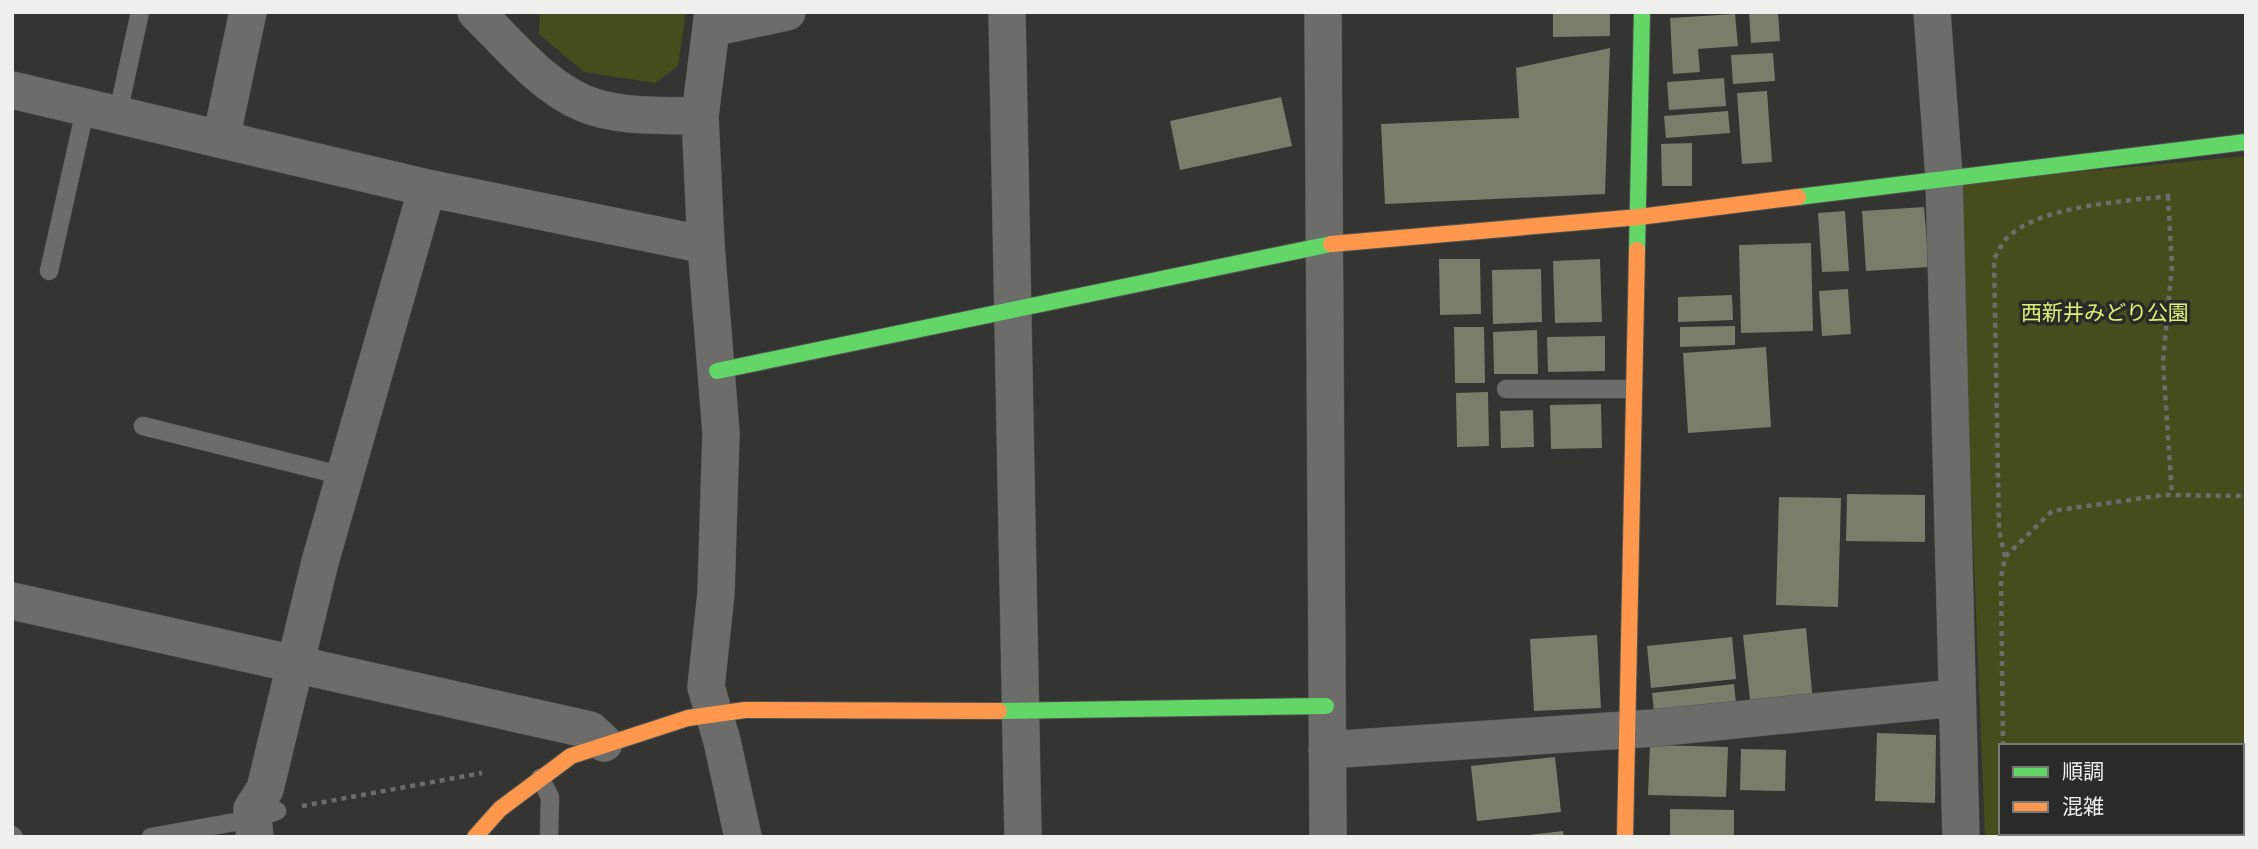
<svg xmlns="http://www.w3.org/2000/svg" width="2258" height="849" font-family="Lato,'Noto Sans JP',sans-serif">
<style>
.green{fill:#474c1d;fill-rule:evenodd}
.building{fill:#7a7d6a}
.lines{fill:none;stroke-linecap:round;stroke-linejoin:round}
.lane-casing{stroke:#525351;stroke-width:19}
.street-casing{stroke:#525351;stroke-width:38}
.fast-casing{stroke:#525351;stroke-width:18}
.slow-casing{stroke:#525351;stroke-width:18}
.path{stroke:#6c6d6b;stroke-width:4.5;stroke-dasharray:5 5;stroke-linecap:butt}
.lane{stroke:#6c6d6b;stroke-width:18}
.street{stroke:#6c6d6b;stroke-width:37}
.fast{stroke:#63d668;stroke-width:16}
.slow{stroke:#ff974d;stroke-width:16}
.labels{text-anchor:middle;stroke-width:7;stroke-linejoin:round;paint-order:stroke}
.park-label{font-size:21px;fill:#e0f076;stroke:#2a2b28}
</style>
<rect width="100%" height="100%" fill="#343433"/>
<path class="green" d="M540,12H686L678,66L655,83L584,72L539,34Z
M2246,156V837H1985L1959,183ZM2001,746H2242V833H2001Z"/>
<path class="building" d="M1553,12H1610V36L1553,37Z
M1749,12H1778L1780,41L1751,43Z
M1735,14L1738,46L1698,49L1700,72L1673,74L1670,18Z
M1610,48L1605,194L1385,204L1381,124L1519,118L1516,68Z
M1773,53L1775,81L1733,84L1731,55Z
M1724,78L1726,106L1669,110L1667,82Z
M1767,91L1772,162L1742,164L1737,93Z
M1281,97L1292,146L1180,170L1170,121Z
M1728,111L1730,133L1666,138L1664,116Z
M1692,143V186H1662L1661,144Z
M1924,207L1929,267L1866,271L1862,211Z
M1845,211L1849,271L1822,272L1818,213Z
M1811,243L1813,331L1741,333L1739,245Z
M1439,259H1480L1481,314L1440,315Z
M1600,259L1602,322L1555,323L1553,261Z
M1541,269L1542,322L1493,324L1492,270Z
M1848,289L1851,334L1822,336L1819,291Z
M1732,295L1733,320L1678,322V297Z
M1735,326V345L1680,347V327Z
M1454,327H1484L1485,383H1455Z
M1537,330L1538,374H1494L1493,332Z
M1605,336V371L1548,372L1547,337Z
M1766,347L1771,427L1688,433L1683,353Z
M1488,392L1489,446L1457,447L1456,393Z
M1601,404L1602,448L1551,449L1550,405Z
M1533,410L1534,447L1501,448L1500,411Z
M1847,494L1925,495V542L1846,541Z
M1779,497L1841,498L1838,607L1776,605Z
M1806,628L1813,702L1751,709L1743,635Z
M1597,635L1601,708L1534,711L1530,639Z
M1732,637L1736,679L1651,688L1647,646Z
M1734,684L1736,703L1654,712L1652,693Z
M1877,733L1936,735L1935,803L1875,801Z
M1650,745L1728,747L1726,797L1648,795Z
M1741,749L1786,750L1785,791L1740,790Z
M1555,757L1561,812L1477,821L1471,766Z
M1670,809L1734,810V837H1670Z
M1563,831L1564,837H1529V835Z"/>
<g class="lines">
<g class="lane-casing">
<path id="lane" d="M118,113L140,12
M49,271L86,106
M1506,389H1633
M143,426L344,476
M540,778L550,797L549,837
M12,835L14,837
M151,837L252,819L277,811"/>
</g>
<g class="street-casing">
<path id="street" d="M476,12C508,43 541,85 583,103C618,118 662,115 700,116
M713,12L700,116L706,245L721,433L716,593L706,687L722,741L743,837
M1007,12L1023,837
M1323,12L1328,837
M1932,12L1944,177L1961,837
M711,28L787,12
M12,90L427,188L706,245
M221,139L248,12
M12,601L590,730L604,743
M1327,750L1654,728L1956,698
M255,837L252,809L265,789L320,562L427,188"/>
</g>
<g class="fast-casing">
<path id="fast" d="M1798,197L2246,142
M1637,250L1642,12
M717,371L1331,244
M999,711L1326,706"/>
</g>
<g class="slow-casing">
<path id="slow" d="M1331,244L1639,217L1798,197
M475,837L500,809L571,756L688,718L745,710L999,711
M1625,837L1637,250"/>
</g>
<path class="path" d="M2168,196L2172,265L2163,362L2172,495
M2005,557L1999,530L1994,259C1998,252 2001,245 2005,240C2037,205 2123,202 2168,196L2167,189
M2003,746L2001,578L2005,557L2052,511L2164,495L2246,496
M302,806L482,773
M2004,833L2005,837"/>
<use href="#lane" class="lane"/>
<use href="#street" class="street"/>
<use href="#fast" class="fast"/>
<use href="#slow" class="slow"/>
</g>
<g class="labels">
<g class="park-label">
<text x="2105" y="320">西新井みどり公園</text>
</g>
</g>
<rect width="2258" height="849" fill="none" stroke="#efefed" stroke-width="28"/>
<rect x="1999" y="744" width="245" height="91" fill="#2a2b28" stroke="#797977" stroke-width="2"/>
<rect x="2013" y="767" width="35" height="10" fill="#63d668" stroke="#797977" stroke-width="2"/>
<text x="2062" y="779" font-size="21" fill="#efefed">順調</text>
<rect x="2013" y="802" width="35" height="10" fill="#ff974d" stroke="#797977" stroke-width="2"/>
<text x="2062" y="814" font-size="21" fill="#efefed">混雑</text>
</svg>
